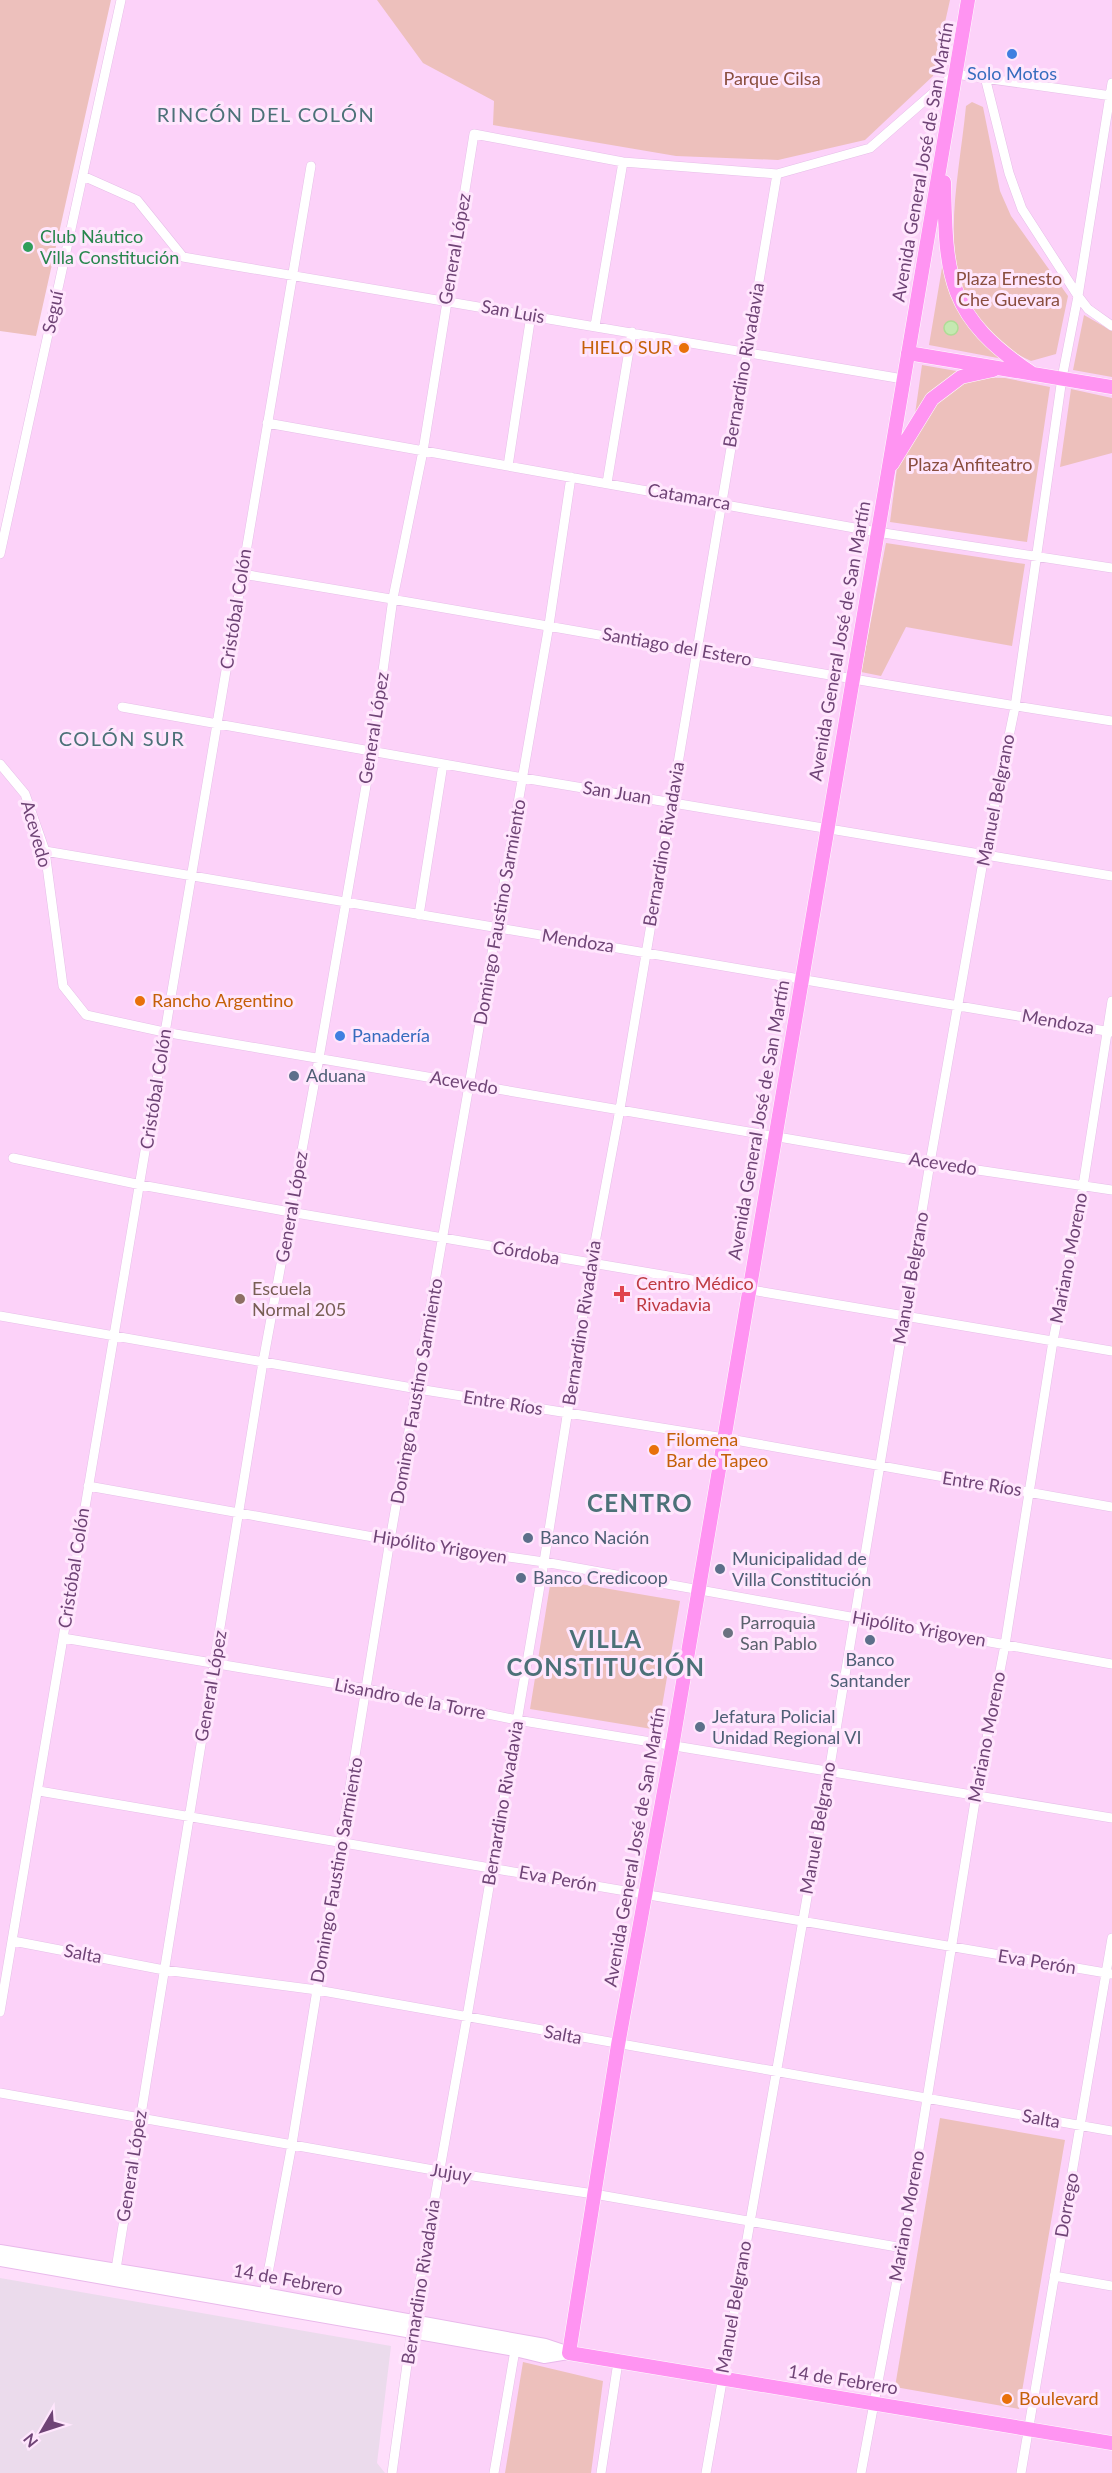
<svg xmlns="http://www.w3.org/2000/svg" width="1112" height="2473" font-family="Lato,sans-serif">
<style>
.residential{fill:#fcd2f9}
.industrial{fill:#ebdbec}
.green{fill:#edc0bc}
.water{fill:#c5e9b1;stroke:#afdc96;stroke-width:1.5}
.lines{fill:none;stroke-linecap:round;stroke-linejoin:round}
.minor-casing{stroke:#e6bee8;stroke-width:10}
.secondary-casing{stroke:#e9b9eb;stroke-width:14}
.primary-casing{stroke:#fff;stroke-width:15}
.minor{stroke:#fff;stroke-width:9}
.secondary{stroke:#fff;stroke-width:12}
.primary{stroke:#ff94f2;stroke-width:14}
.shop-dot{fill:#3f7fe0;stroke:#ffe6fd;stroke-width:2}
.leisure-dot{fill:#2e9e5b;stroke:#ffe6fd;stroke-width:2}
.food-dot{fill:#e8710a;stroke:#ffe6fd;stroke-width:2}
.service-dot{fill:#5c6f8a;stroke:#ffe6fd;stroke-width:2}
.health-dot{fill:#e0444e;stroke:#ffe6fd;stroke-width:2}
.education-dot{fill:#8d6e63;stroke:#ffe6fd;stroke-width:2}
.worship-dot{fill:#6b7280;stroke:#ffe6fd;stroke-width:2}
.labels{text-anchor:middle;stroke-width:6;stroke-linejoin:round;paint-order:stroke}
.shop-label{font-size:18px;fill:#366cbe;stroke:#ffe6fd}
.park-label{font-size:18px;fill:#8a4e3f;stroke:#ffe6fd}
.street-label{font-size:18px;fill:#6f4476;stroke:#ffe6fd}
.leisure-label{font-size:18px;fill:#27864d;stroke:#ffe6fd;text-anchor:start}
.food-label{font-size:18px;fill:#c56008;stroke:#ffe6fd;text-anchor:start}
.service-label{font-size:18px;fill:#4e5e75;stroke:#ffe6fd;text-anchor:start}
.health-label{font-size:18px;fill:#be3a42;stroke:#ffe6fd;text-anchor:start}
.education-label{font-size:18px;fill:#785e54;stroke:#ffe6fd;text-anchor:start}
.worship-label{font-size:18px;fill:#5b616d;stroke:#ffe6fd;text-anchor:start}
.neighbourhood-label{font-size:20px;letter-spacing:1.5px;fill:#4c7178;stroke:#ffe6fd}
.district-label{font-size:24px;font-weight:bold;letter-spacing:1.5px;fill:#4c7178;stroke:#ffe6fd}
</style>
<rect width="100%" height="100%" fill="#fedefb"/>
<path class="residential" d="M121,0H1112V2473H392L413,2321L0,2251V554Z"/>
<path class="industrial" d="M0,2278L391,2346L377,2463L385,2473H0Z"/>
<path class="green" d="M0,0H111L36,336L0,331Z
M377,0H950L933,76L865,140L778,160L676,156L493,125L494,101L423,63Z
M972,102L983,107L1000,191L1011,216L1068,296L1056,354L1031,361C923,311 957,201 966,106Z
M943,262C952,307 968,330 1003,359L929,345Z
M1084,315L1112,331V377L1073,370Z
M922,365L968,373L915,414Z
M961,377L1005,378L1050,387L1027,542L890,522L899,452L913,426Z
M1071,389L1112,398V453L1060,467Z
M886,543L1025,564L1012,646L906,627L881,676L861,672Z
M551,1579L680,1601L658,1730L530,1709Z
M940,2118L1065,2140L1019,2409L895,2387Z
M523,2362L603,2381L591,2473H505Z"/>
<path class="water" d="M944 328a7 7 0 1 1 14 0a7 7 0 1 1-14 0Z"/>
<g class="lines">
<g class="minor-casing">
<path id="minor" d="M985,77L1009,173L1022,209L1078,296L1088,309L1112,326
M83,176L137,200L183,257L903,379
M595,326L623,162
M267,423L877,532L1112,568
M508,466L531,315
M607,483L632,332
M0,554L121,0
M242,574C532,621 821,677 1112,721
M122,707L523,778L1112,876
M0,764L25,794L45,851L63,986L86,1015L164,1032L930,1163L1112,1190
M45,851L1112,1032
M419,915L443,764
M13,1158L141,1185L290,1212L1112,1351
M0,1316L418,1389L724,1438L1112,1507
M88,1486L390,1540L544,1562L1112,1664
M63,1638L367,1689L517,1720L1112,1818
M39,1791L1112,1974
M13,1941L164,1970L317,1990L1112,2131
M0,2012L311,166
M0,2093L439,2171L594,2194L903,2248
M115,2275L263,1362L319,1058L372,751L393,598L423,451L474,134L623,162L777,174L870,148L955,74L1112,96
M1054,2276L1112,2286
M263,2300L292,2144L390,1540L549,625L571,477
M392,2473L413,2321L467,2017L544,1562L591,1264L620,1109L777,174
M494,2473L515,2350
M601,2473L618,2362
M706,2473L829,1772L930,1163L984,856L1015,707L1062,378L1078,296L1112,83
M861,2473L903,2248L976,1795L1005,1645L1053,1341L1083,1186L1112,1001
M1021,2473L1112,1938"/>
</g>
<g class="secondary-casing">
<path id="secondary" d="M0,2251L264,2294L545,2345L569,2353
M0,2260L515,2350L544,2357L568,2353"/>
</g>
<g class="primary-casing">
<path id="primary" d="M968,0L672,1747L618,2045L569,2353L1112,2443
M944,182C946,278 947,317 1033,374
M908,353L1112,387
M892,464L932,399L961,377L993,370"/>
</g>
<use href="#minor" class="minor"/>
<use href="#secondary" class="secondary"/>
<use href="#primary" class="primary"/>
</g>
<g class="shop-dot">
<circle cx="1012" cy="54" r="6"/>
<circle cx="340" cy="1036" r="6"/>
</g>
<circle class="leisure-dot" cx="28" cy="247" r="6"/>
<g class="food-dot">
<circle cx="684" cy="348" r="6"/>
<circle cx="140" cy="1001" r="6"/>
<circle cx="654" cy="1450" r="6"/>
<circle cx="1007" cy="2399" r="6"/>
</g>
<g class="service-dot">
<circle cx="294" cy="1076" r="6"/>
<circle cx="528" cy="1538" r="6"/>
<circle cx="720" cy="1569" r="6"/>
<circle cx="521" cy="1578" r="6"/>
<circle cx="870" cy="1640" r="6"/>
<circle cx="700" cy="1727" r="6"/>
</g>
<path class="health-dot" d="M619 1285h6v6h6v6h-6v6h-6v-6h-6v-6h6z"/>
<circle class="education-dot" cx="240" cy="1299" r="6"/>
<circle class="worship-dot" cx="728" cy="1633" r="6"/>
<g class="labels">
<g class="shop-label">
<text x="1012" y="80">Solo Motos</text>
<text x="352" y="1042" text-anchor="start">Panadería</text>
</g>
<g class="park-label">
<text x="772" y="85">Parque Cilsa</text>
<text x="1009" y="285">Plaza Ernesto<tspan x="1009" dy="21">Che Guevara</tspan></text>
<text x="970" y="471">Plaza Anfiteatro</text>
</g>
<g class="street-label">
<text transform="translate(923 162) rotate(-80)" y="6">Avenida General José de San Martín</text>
<text transform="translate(455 249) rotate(-80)" y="6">General López</text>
<text transform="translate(53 312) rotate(-78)" y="6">Seguí</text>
<text transform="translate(513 312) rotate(10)" y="6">San Luis</text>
<text transform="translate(744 365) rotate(-80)" y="6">Bernardino Rivadavia</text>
<text transform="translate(689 497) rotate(10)" y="6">Catamarca</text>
<text transform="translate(236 609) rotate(-81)" y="6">Cristóbal Colón</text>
<text transform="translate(840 641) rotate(-80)" y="6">Avenida General José de San Martín</text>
<text transform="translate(677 647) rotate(10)" y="6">Santiago del Estero</text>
<text transform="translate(374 728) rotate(-81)" y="6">General López</text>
<text transform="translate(617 793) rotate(9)" y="6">San Juan</text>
<text transform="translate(996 800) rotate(-79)" y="6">Manuel Belgrano</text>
<text transform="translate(36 834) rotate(74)" y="6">Acevedo</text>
<text transform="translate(664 844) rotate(-80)" y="6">Bernardino Rivadavia</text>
<text transform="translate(500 912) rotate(-80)" y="6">Domingo Faustino Sarmiento</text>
<text transform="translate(578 941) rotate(9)" y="6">Mendoza</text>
<text transform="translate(1058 1022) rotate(10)" y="6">Mendoza</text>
<text transform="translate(464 1083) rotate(10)" y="6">Acevedo</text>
<text transform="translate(156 1089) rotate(-81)" y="6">Cristóbal Colón</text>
<text transform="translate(759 1120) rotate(-80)" y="6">Avenida General José de San Martín</text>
<text transform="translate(943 1164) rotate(9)" y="6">Acevedo</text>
<text transform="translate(292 1207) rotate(-80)" y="6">General López</text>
<text transform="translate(526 1253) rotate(10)" y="6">Córdoba</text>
<text transform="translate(1069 1258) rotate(-79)" y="6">Mariano Moreno</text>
<text transform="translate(911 1278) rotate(-80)" y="6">Manuel Belgrano</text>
<text transform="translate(582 1323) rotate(-81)" y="6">Bernardino Rivadavia</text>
<text transform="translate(417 1391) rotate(-80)" y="6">Domingo Faustino Sarmiento</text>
<text transform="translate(503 1403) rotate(9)" y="6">Entre Ríos</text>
<text transform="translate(982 1484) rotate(9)" y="6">Entre Ríos</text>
<text transform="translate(440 1547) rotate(9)" y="6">Hipólito Yrigoyen</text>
<text transform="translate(74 1568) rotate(-81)" y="6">Cristóbal Colón</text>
<text transform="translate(919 1629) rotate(10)" y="6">Hipólito Yrigoyen</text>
<text transform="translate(211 1686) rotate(-80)" y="6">General López</text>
<text transform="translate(410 1699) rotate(11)" y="6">Lisandro de la Torre</text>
<text transform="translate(987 1737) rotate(-79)" y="6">Mariano Moreno</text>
<text transform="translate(503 1803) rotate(-80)" y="6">Bernardino Rivadavia</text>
<text transform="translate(818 1828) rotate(-80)" y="6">Manuel Belgrano</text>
<text transform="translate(635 1847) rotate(-80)" y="6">Avenida General José de San Martín</text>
<text transform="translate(337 1870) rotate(-80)" y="6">Domingo Faustino Sarmiento</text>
<text transform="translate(558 1879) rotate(10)" y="6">Eva Perón</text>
<text transform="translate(83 1954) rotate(11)" y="6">Salta</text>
<text transform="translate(1037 1962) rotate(9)" y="6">Eva Perón</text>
<text transform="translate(563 2035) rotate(11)" y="6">Salta</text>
<text transform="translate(1041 2119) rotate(10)" y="6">Salta</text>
<text transform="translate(132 2166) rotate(-81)" y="6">General López</text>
<text transform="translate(451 2173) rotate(9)" y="6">Jujuy</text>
<text transform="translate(1067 2205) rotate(-80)" y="6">Dorrego</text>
<text transform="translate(907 2216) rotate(-80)" y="6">Mariano Moreno</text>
<text transform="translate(288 2280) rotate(10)" y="6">14 de Febrero</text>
<text transform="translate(421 2282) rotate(-81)" y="6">Bernardino Rivadavia</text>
<text transform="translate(734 2307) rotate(-80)" y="6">Manuel Belgrano</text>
<text transform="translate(843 2380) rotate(9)" y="6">14 de Febrero</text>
</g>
<g class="leisure-label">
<text x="40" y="243">Club Náutico<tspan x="40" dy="21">Villa Constitución</tspan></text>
</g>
<g class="food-label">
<text x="672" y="354" text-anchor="end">HIELO SUR</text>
<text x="152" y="1007">Rancho Argentino</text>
<text x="666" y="1446">Filomena<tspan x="666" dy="21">Bar de Tapeo</tspan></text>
<text x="1019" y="2405">Boulevard</text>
</g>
<g class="service-label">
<text x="306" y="1082">Aduana</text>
<text x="540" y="1544">Banco Nación</text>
<text x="732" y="1565">Municipalidad de<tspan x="732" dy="21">Villa Constitución</tspan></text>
<text x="533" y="1584">Banco Credicoop</text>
<text x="870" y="1666" text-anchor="middle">Banco<tspan x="870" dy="21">Santander</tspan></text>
<text x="712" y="1723">Jefatura Policial<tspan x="712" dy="21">Unidad Regional VI</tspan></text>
</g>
<g class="health-label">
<text x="636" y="1290">Centro Médico<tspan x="636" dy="21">Rivadavia</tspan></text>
</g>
<g class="education-label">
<text x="252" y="1295">Escuela<tspan x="252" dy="21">Normal 205</tspan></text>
</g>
<g class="worship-label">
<text x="740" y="1629">Parroquia<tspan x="740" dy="21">San Pablo</tspan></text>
</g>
<g class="neighbourhood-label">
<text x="266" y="122">RINCÓN DEL COLÓN</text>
<text x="122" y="746">COLÓN SUR</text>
</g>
<g class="district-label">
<text x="640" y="1512">CENTRO</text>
<text x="606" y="1648">VILLA<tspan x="606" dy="28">CONSTITUCIÓN</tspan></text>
</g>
</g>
<g transform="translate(42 2431) rotate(231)" stroke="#ffe6fd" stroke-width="4.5" paint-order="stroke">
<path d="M0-4.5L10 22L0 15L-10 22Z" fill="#6f4476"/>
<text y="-9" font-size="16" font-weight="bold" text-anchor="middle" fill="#6f4476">N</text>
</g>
</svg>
